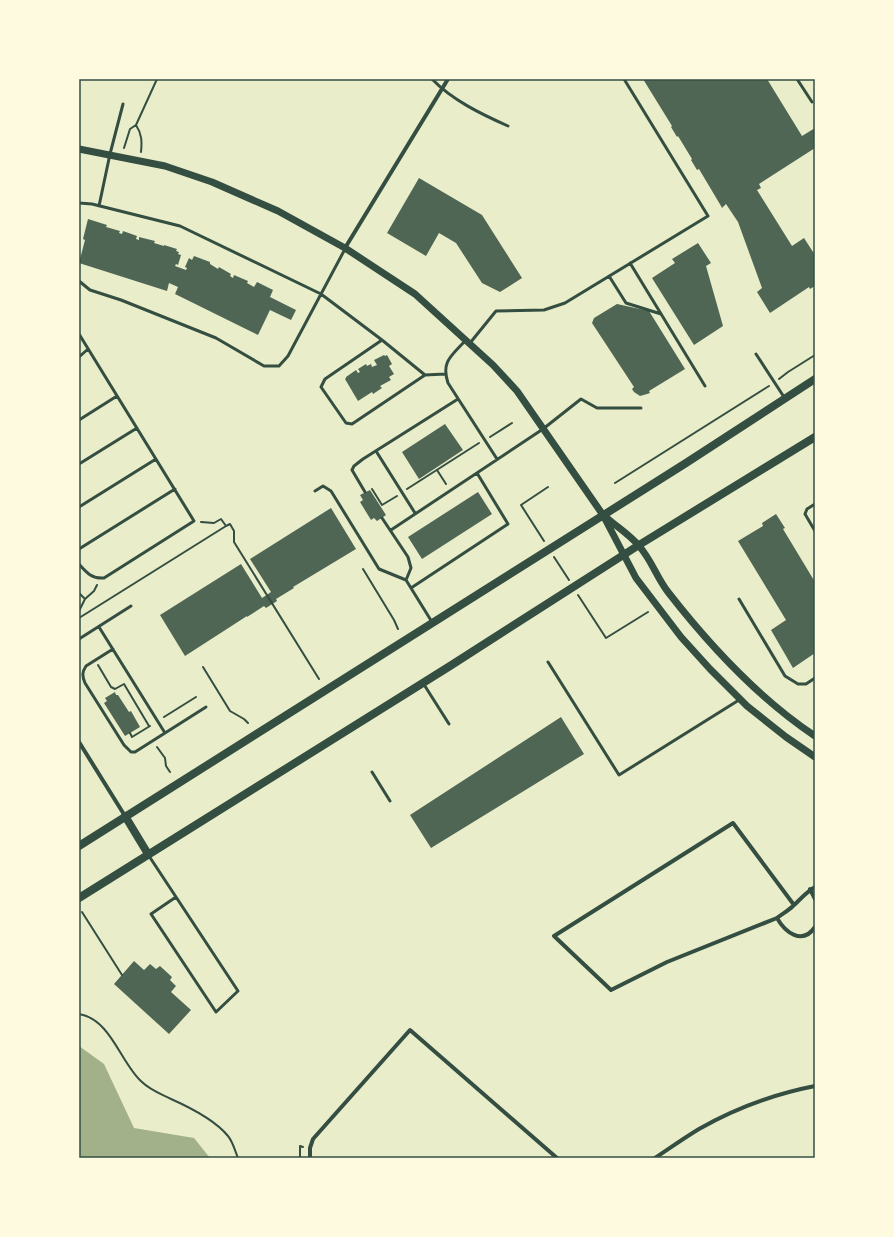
<svg xmlns="http://www.w3.org/2000/svg" width="894" height="1237" font-family="'Varela Round',sans-serif">
<style>
.water{fill:#a3b18a}
.building{fill:#4f6655}
.lines{fill:none;stroke-linecap:round;stroke-linejoin:round}
.path{stroke:#344e41;stroke-width:2}
.service{stroke:#344e41;stroke-width:3}
.minor{stroke:#344e41;stroke-width:4}
.tertiary{stroke:#344e41;stroke-width:7}
.secondary{stroke:#344e41;stroke-width:8}
.neatline{fill:none;stroke:#344e41;stroke-width:1.5}
</style>
<rect width="100%" height="100%" fill="#e9edc9"/>
<path class="water" d="M79,1046L104,1064L134,1128L194,1138L210,1158H79Z"/>
<path class="building" d="M643,79H767L802,136L815,128V148L759,184L761,188L757,190L792,246L804,238L815,255V286L810,289L809,287L770,313L757,292L762,288L738,222L726,204L722,208L721,206L699,169L697,170L691,160L692,159L678,136L677,137L671,127L672,126Z
M419,178L482,215L522,278L500,292L482,283L456,243L439,233L426,256L387,233Z
M88,219L107,225L106,227L120,231L119,233L122,234L123,231L137,236L136,239L139,240V237L155,241L154,243L164,246V245L177,249L176,251L179,252L178,254L181,255L178,265L176,264L175,266L186,270L187,268L185,267L189,258L192,260L194,256L210,262V264L218,269L219,267L231,274L230,276L233,278L234,275L248,281L247,283L254,287L257,282L273,290L270,297L296,310L291,320L270,310L258,335L175,294L178,287L169,283L167,291L79,263L85,240L83,239Z
M698,243L711,263L706,266L723,326L694,345L652,278L675,263L672,259Z
M617,304L649,311L685,369L649,391L650,393L647,394L640,396L634,392L632,389L634,387L592,323L594,318Z
M384,355L385,356L387,355L392,364L389,366L394,374L389,377L391,380L380,386L382,388L373,394L372,392L358,401L345,379L346,378V377L356,370L358,373L360,372L358,369L366,364L367,366L371,364L372,367L377,365L374,360Z
M445,424L463,450L419,479L402,452Z
M370,490L386,515L377,521L374,518L371,520L360,502L363,500L360,495Z
M478,492L492,514L422,559L408,537Z
M331,508L356,549L293,587L294,588L276,599L277,601L266,608L264,606L247,617V616L185,656L160,615L241,564L262,598L271,592L250,559Z
M776,514L785,528L783,529L815,582V653L793,668L771,630L786,620L738,541L763,526L762,523Z
M115,692L116,695H118L129,712L131,711L140,727L125,736L104,703L107,701L105,698Z
M561,717L584,754L431,848L410,815Z
M134,961L144,970L150,964L156,969L160,966L172,977L170,980L176,986L171,992L191,1010L169,1034L114,984Z"/>
<g class="lines">
<path class="path" d="M136,125L157,79
M124,148L130,129L136,125C142,134 142,142 141,152
M779,379L788,372L815,355
M490,437L512,423
M437,470L446,484
M615,483L769,386
M372,489L382,505L397,496
M407,489L479,443
M226,526L230,524L234,531V542L319,679
M544,541L521,505L548,487
M554,557L569,580
M363,569L394,620L398,629
M79,593L85,599
M578,595L606,638L648,612
M79,611L85,599L94,591L97,585
M79,618L226,526L221,519L214,523L201,522
M98,665L111,687L115,689L124,684L149,726
M203,667L230,711L244,719L248,723
M164,717L196,697
M130,733L132,737L150,726
M157,747L165,758L166,766L170,772
M82,912L122,975
M79,1014C111,1019 121,1064 142,1082C150,1090 161,1094 171,1099C189,1107 215,1120 228,1136C233,1142 235,1151 238,1158
M300,1158V1146L303,1147"/>
<path class="service" d="M432,79C452,100 481,114 508,126
M797,79L812,102
M79,203L92,204L180,226L321,294L382,340L425,375L445,374
M99,206L110,154L123,104
M630,263L705,386
M609,276L626,303L661,314
M79,281L90,290L121,300L216,338L264,366H279L288,356L345,249
M79,334L194,521L104,578C92,579 87,573 79,564
M382,340L325,379L321,387L346,423L352,424L425,375
M465,341C451,356 441,362 448,383L497,459
M470,343L496,311L544,310L565,303L708,216L624,79
M756,354L784,397
M79,357L88,349
M79,420L117,396
M376,451L415,513
M79,464L137,428
M315,491L323,486L331,491L379,569L406,580L432,622
M365,492L352,470L354,466L363,459L458,399
M815,504L807,509L805,514L815,531
M79,507L156,459
M382,518L408,557L411,568L406,580
M391,530L543,429L581,399L597,408H641
M79,549L175,489
M411,588L508,524L477,473
M739,599L785,676L798,684H806L815,678
M99,627L165,733L206,707
M79,639L131,606
M113,649L86,666C82,672 82,676 85,683L124,745L131,752H135L165,733
M548,662L619,775L739,700
M423,683L449,724
M372,772L390,801
M149,856L238,991L216,1012L151,914L176,897"/>
<path class="minor" d="M345,248L448,79
M79,742L125,816
M810,889L815,899
M794,905L733,823L554,936L611,990L667,962L777,918C782,914 788,911 793,906C800,900 806,892 815,887
M777,918C785,932 802,946 815,927
M310,1158V1148L313,1139L410,1030L557,1158
M655,1158C670,1148 684,1138 699,1129C736,1108 774,1094 815,1086"/>
<path class="tertiary" d="M79,149L165,166L212,182L278,211L345,248L415,294L493,365L517,391L603,515L636,578L681,637L710,669L747,706L786,737L815,757
M607,518C617,527 630,535 639,546C651,559 657,578 668,592C710,646 758,698 815,736"/>
<path class="secondary" d="M125,816L148,854
M79,846L686,463L815,379
M79,898L450,666L639,545L815,437"/>
</g>
<rect width="894" height="1237" fill="none" stroke="#fefae0" stroke-width="160"/>
<rect x="80" y="80" width="734" height="1077" class="neatline"/>
</svg>
